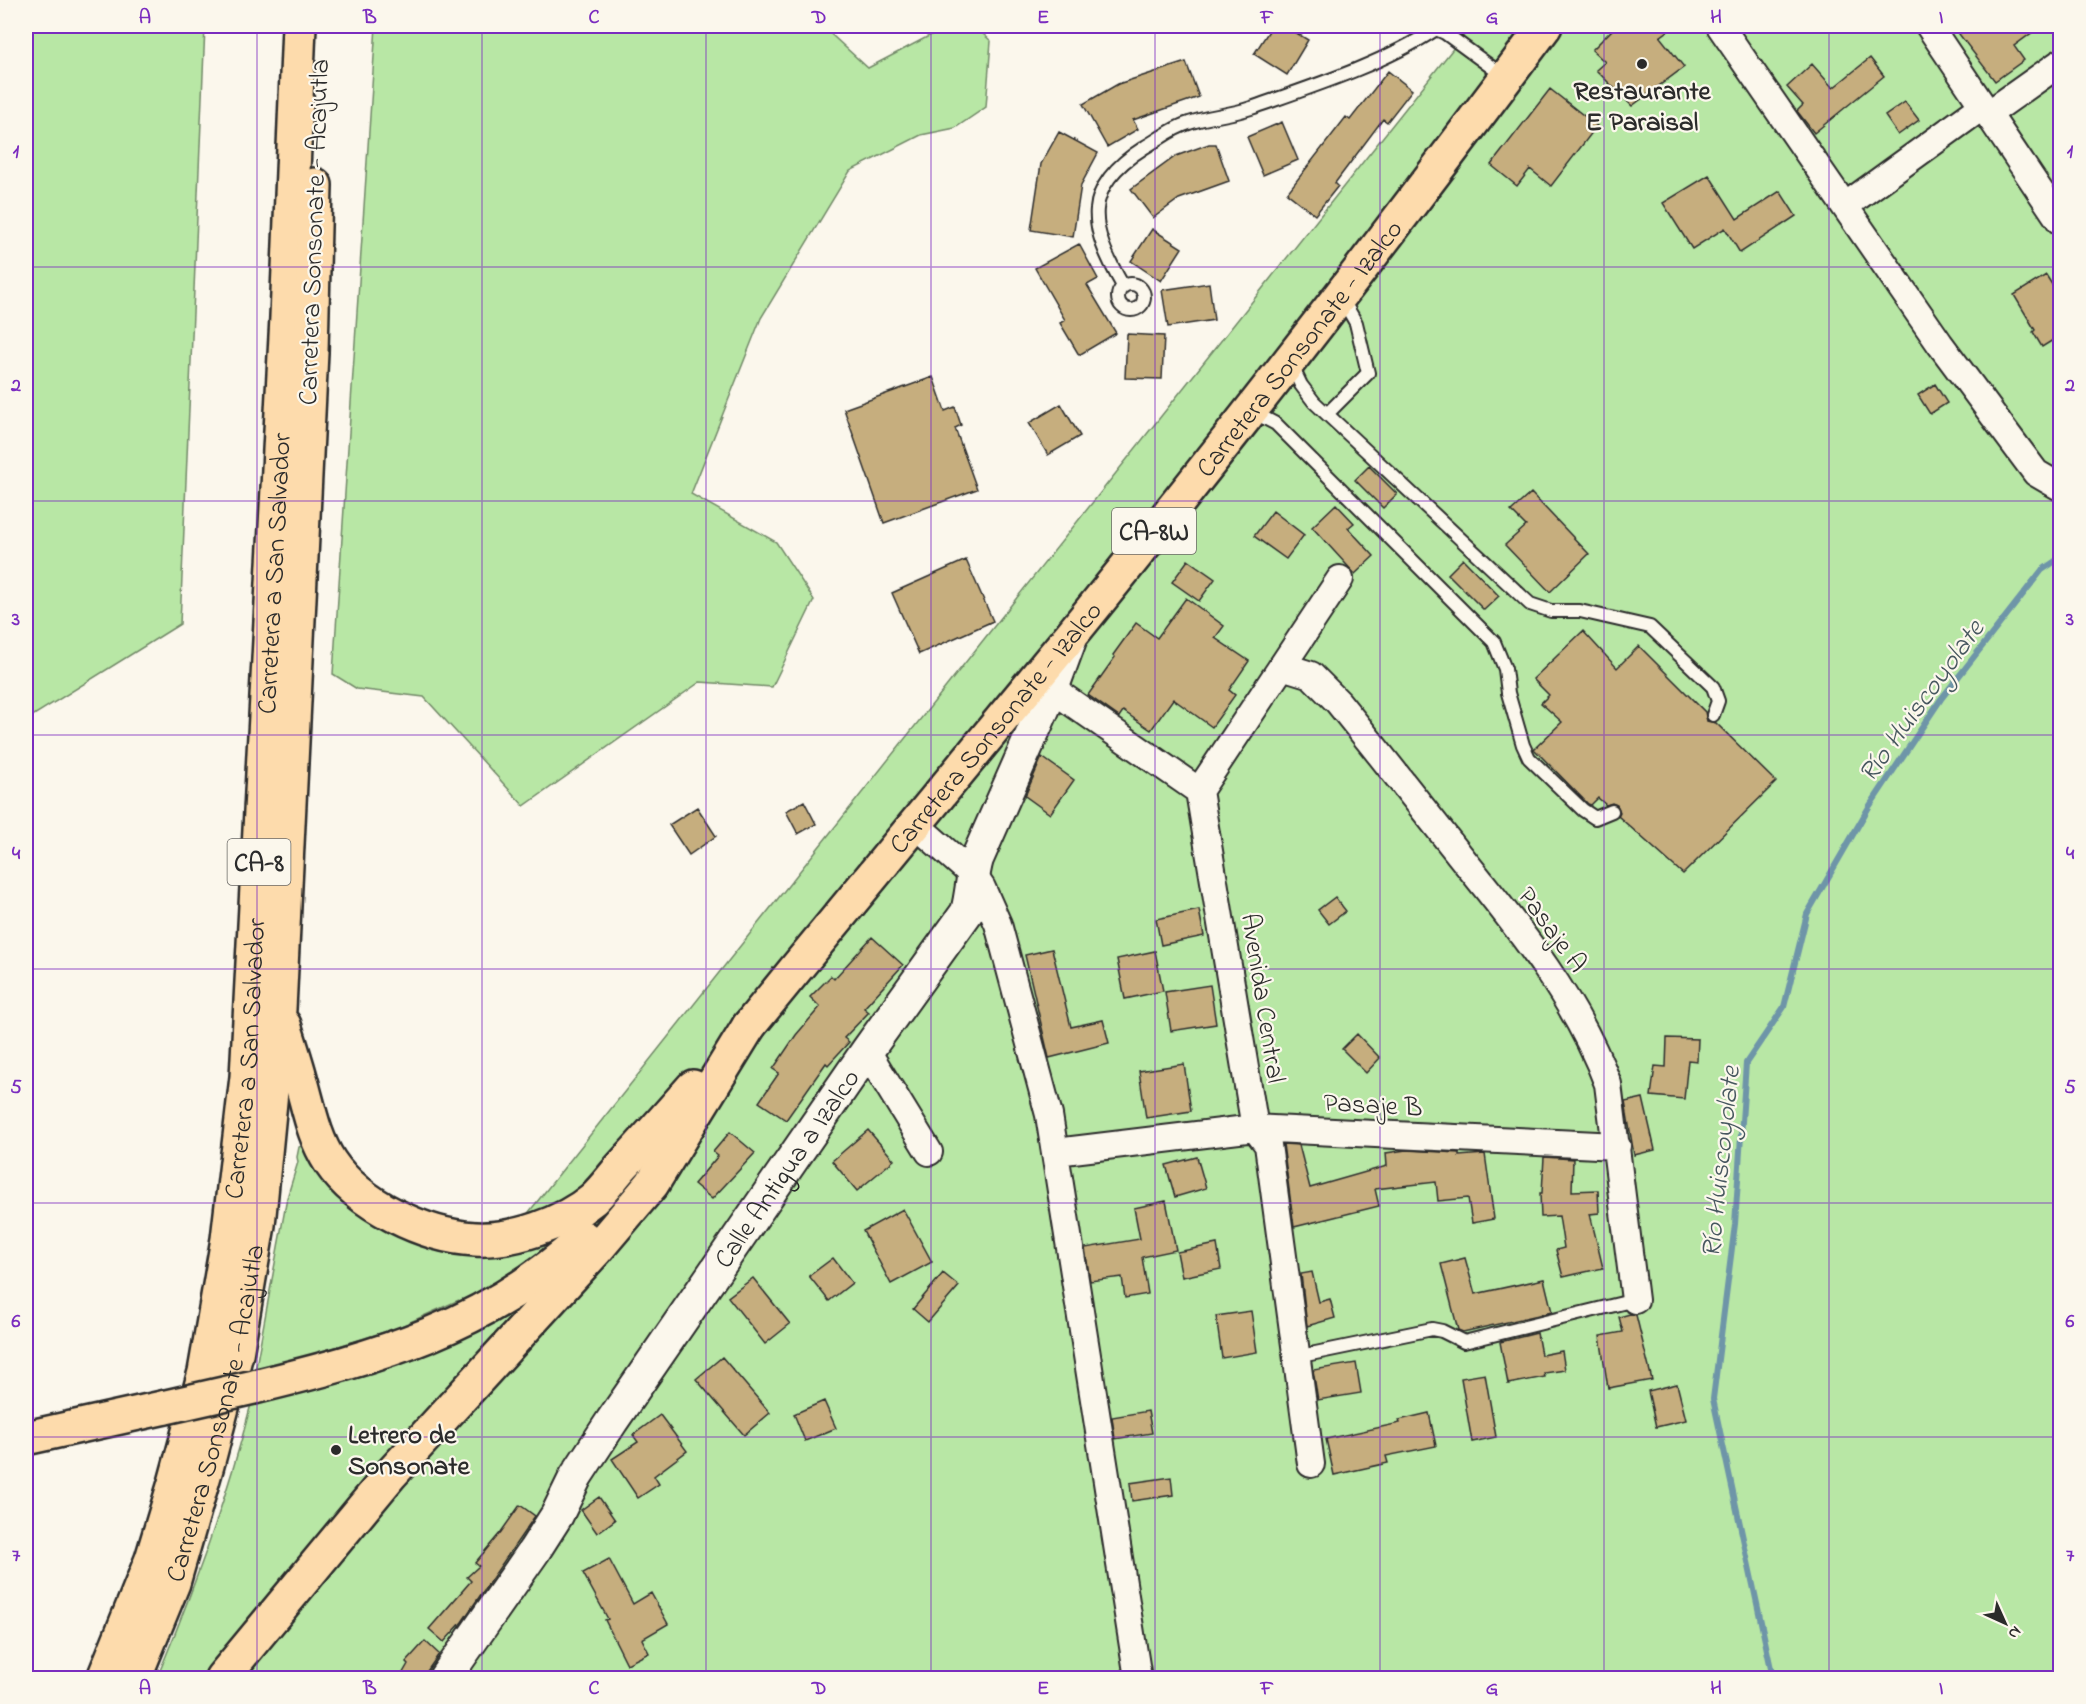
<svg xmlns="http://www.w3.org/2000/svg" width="2086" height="1704" font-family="'Indie Flower',sans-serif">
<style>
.green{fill:#b8e7a5;stroke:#728968;stroke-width:1.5}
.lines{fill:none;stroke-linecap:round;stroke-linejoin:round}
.stream{stroke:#6e95a8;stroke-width:6}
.building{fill:#c6ae7e;stroke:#2b2b2b;stroke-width:1.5}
.service-casing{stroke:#2b2b2b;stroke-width:16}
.minor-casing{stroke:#2b2b2b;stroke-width:30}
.tertiary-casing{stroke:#2b2b2b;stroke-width:36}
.primary-casing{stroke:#2b2b2b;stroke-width:38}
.trunk-casing{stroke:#2b2b2b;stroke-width:38}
.service{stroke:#fbf7ec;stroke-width:12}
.minor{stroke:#fbf7ec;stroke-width:26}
.tertiary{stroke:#fbf7ec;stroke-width:32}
.primary{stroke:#fddbac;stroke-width:33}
.trunk{stroke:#fddbac;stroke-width:33}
.trunk-bridge-casing{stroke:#2b2b2b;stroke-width:38;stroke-linecap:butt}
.trunk-bridge{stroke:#fddbac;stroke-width:33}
.grid{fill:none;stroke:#7b2cbf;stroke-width:1.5;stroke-opacity:0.55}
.poi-dot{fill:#2b2b2b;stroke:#fbf7ec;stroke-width:2}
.labels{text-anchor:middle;stroke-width:4.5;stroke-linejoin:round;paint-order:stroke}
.shield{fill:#fbf7ec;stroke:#696865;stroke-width:1.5}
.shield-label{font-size:26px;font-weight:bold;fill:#2b2b2b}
.poi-label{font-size:27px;font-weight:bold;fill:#2b2b2b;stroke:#fbf7ec}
.street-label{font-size:27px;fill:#2b2b2b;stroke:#fbf7ec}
.water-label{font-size:28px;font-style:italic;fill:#47575f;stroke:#fbf7ec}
.neatline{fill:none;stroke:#7b2cbf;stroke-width:2}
.grid-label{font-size:20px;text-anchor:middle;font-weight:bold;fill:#7b2cbf}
</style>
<rect width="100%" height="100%" fill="#fbf7ec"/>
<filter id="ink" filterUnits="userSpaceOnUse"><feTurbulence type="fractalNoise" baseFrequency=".0167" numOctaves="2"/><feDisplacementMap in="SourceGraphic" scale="12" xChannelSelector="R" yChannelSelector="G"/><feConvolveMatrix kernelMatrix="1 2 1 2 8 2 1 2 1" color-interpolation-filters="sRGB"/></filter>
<g filter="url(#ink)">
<path class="green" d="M26,26H205L180,624L26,720Z
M376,26H822L868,68L948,26H974L991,41L986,107L955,128L921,135L850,171L761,318L691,494L776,542L814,600L772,687L700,682L524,806L424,697L357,689L333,674Z
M1471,26H2060V1678H157C194,1589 227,1499 251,1404L412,1360L459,1300L397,1328L255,1372L287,1198L298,1162L297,1157L299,1147L304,1145L412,1241L437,1248L498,1251Z"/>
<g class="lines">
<path class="stream" d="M1773,1678L1713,1399L1735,1224L1746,1063L1784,1007L1807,914L1869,807L1941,699L2042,570L2060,558"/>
</g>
<path class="building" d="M1272,26H1285L1308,40L1287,75L1254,54Z
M1616,26H1675L1660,37L1684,67L1632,106L1596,70L1605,62L1592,50Z
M1970,26H2041L2014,46L2024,60L1995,81L1959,34Z
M1870,58L1884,76L1814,133L1797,111L1803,105L1787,87L1812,64L1833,88Z
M1186,62L1199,97L1133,120L1138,129L1107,147L1083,104L1118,84Z
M1388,71L1412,90L1387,122L1383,119L1335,183L1338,186L1315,215L1287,193L1346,117L1350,120Z
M1550,89L1597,126L1551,186L1530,169L1517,186L1491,165Z
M1905,102L1919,120L1898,135L1885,116Z
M1282,122L1298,160L1263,175L1247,137Z
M1059,132L1098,153L1081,185L1073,237L1031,230L1041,164Z
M1209,144H1216L1229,181L1179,199L1153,218L1131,189L1176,156Z
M1709,175L1737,219L1780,191L1796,216L1740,253L1725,228L1692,249L1663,203Z
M1152,229L1182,248L1161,281L1131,261Z
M1079,244L1098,279L1087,285L1116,333L1079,355L1060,323L1065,320L1035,268Z
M2046,275L2061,299V335L2042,347L2033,332L2035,330L2014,295Z
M1209,283L1214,320L1168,327L1162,290Z
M1127,334L1164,336L1162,379L1125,378Z
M933,377L945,411L955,407L961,425L955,428L977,489L884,523L844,409Z
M1935,384L1947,403L1930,414L1918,395Z
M1061,404L1080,436L1048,455L1029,423Z
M1369,466L1397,494L1383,508L1355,480Z
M1531,493L1589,554L1550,592L1505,545L1526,526L1511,511Z
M1336,504L1354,523L1348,528L1374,556L1355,574L1312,527Z
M1273,511L1304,535L1286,559L1254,536Z
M1463,559L1499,596L1484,610L1448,574Z
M966,560L993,621L919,654L892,593Z
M1188,560L1215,579L1199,601L1172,582Z
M1186,598L1224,626L1215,638L1249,661L1229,690L1235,695L1212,727L1173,699L1151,730L1123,711L1119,717L1088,695L1115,657L1113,655L1136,623L1157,638Z
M1583,631L1617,668L1639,646L1705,712L1707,721L1716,723L1776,782L1683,874L1618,816L1620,812L1617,805L1612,803L1606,805L1598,798L1591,805L1588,804L1534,749L1562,722L1541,703L1549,695L1533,679Z
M1042,757L1074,780L1050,814L1025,796Z
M804,801L816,824L798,834L786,811Z
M697,807L716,836L689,855L669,825Z
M1335,897L1346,911L1329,924L1318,910Z
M1199,910L1204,936L1161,945L1156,919Z
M872,937L903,965L864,1008L869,1012L844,1038L849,1042L828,1065L826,1063L786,1120L759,1102L779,1073L773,1069L796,1035L820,1007L810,997L831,976L834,979Z
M1052,949L1071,1027L1103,1020L1109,1043L1049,1058L1025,955Z
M1155,951L1163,991L1125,999L1117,959Z
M1210,985L1216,1024L1171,1031L1165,992Z
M1357,1034L1380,1058L1366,1073L1342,1049Z
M1667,1038L1698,1039L1697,1061L1688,1060L1684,1099L1651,1096L1655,1066L1666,1067Z
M1184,1064L1191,1111L1146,1118L1139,1071Z
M1643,1098L1655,1150L1634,1155L1625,1102Z
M868,1130L894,1160L857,1191L832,1161Z
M730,1132L755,1153L712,1199L694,1184L718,1156L713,1152Z
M1283,1144L1299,1145L1310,1188L1387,1166L1386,1153L1406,1150L1459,1153V1156L1485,1154L1494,1219L1472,1223L1468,1198L1438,1201L1436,1182L1375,1189L1379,1206L1294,1227Z
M1197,1157L1206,1188L1175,1197L1166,1165Z
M1544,1157L1573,1159L1572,1191L1598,1190L1599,1213L1590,1214L1603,1268L1563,1277L1556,1250L1564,1248L1559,1216L1541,1217L1540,1193H1542Z
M1166,1201L1176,1250L1142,1257L1148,1294L1125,1298L1122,1277L1090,1281L1085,1248L1140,1239L1134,1208Z
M903,1209L932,1262L891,1284L863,1231Z
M1217,1244L1221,1269L1182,1277L1177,1252Z
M833,1258L852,1283L829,1301L809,1276Z
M1465,1258L1475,1294L1544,1279L1552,1312L1463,1332L1458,1330L1441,1264Z
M1312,1272L1319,1302L1330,1299L1335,1318L1307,1326L1301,1274Z
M943,1273L959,1286L928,1322L913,1309Z
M753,1278L790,1324L765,1344L728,1297Z
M1251,1311L1257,1352L1222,1358L1216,1316Z
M1630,1314L1636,1315L1652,1380L1608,1388L1600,1336L1623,1332L1619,1317Z
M1537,1333L1541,1355L1562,1351L1565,1370L1544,1373L1545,1377L1508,1384L1500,1342Z
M722,1357L770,1413L744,1435L696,1379Z
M1356,1363L1361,1393L1318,1400L1313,1370Z
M1485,1374L1496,1437L1472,1442L1461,1378Z
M1677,1384L1686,1420L1656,1427L1648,1391Z
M824,1401L836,1428L805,1441L794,1414Z
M1148,1411L1152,1433L1115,1439L1112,1417Z
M1429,1413L1436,1446L1386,1456L1388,1463L1334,1475L1326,1439L1400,1423L1399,1420Z
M660,1415L687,1451L654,1476L659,1484L638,1498L612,1459L638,1442L633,1435Z
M1171,1477L1173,1495L1132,1501L1130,1483Z
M599,1497L615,1520L597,1533L581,1510Z
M520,1505L535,1516L462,1622L444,1642L429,1629L471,1581L467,1577L479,1566L475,1563L501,1532Z
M609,1559L633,1604L651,1593L668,1624L642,1639L649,1653L627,1664L605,1620L608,1619L583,1573Z
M425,1641L439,1654L423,1677L420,1674L407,1678H400L408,1664L406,1662Z"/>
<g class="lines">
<g class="service-casing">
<path id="service" d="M1118 297a13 13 0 1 1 26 0a13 13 0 1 1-26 0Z
M1123,286C1089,227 1080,188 1145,147C1159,139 1174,127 1189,123C1209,116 1231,115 1251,108C1311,87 1383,64 1436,29L1445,33L1505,77
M1291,364L1301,385L1314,402L1530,604L1551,611H1580L1650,627L1713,687L1718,701L1713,715
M1251,411L1276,424L1494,642L1505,669L1508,693L1523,745L1529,758L1583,810L1595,818L1612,811
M1327,414L1368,373L1356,323L1341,297
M1296,1357L1432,1329L1442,1331L1464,1342L1635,1300"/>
</g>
<g class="minor-casing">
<path id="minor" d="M1720,26L1940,344L2036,473L2060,487
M1929,26L2060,221
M1988,114L2060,63
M1845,206L1983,106
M1282,666L1311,675L1338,702C1381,755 1423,809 1466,863C1521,931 1577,1001 1608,1084L1635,1300
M1052,689L1199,791
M915,824L973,875L982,888L998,924L1049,1115L1138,1678
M867,1051L929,1152
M1056,1152L1255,1128L1617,1146
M1311,1464L1268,1145L1255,1128L1199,791L1340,579"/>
</g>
<g class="tertiary-casing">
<g id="tertiary">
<path id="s1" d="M445,1678L534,1551L557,1515L576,1476L612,1421L867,1051L967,912C972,894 972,876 977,859L1052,689L1070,640"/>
</g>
</g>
<g class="primary-casing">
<g id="primary">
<path id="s2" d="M749,1026C856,895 964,765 1072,634C1234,435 1391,232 1545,26"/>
</g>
</g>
<g class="trunk-casing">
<g id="trunk">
<path d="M284,1025C290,1044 296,1062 301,1081C309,1109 314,1138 330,1162C359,1205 424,1236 475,1239C513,1241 563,1224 593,1199C604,1189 613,1176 623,1165C647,1139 670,1113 693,1087"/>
<path d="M254,1387C378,1357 487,1327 584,1238"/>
<path d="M26,1438L166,1407"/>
<path id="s3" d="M104,1678L152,1559L175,1483L205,1372L228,1239L247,1077L287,317L299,26"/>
<path id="s4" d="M134,1678L173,1583L207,1465L236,1354L258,1225L279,1009L311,352L315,185"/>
<path d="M222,1678L391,1474L596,1250L652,1184L749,1026"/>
</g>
</g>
<use href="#service" class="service"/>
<use href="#minor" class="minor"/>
<use href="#tertiary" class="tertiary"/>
<use href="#primary" class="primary"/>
<use href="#trunk" class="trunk"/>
<g class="trunk-bridge-casing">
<path id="trunk-bridge" d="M166,1407L254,1387"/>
</g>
<use href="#trunk-bridge" class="trunk-bridge"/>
</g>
</g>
<path class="grid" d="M257,26V1678M482,26V1678M706,26V1678M931,26V1678M1155,26V1678M1380,26V1678M1604,26V1678M1829,26V1678M26,267H2060M26,501H2060M26,735H2060M26,969H2060M26,1203H2060M26,1437H2060"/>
<g class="poi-dot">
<circle cx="1642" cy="64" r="6"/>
<circle cx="336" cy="1450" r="6"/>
</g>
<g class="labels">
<g class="shield">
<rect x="1112" y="508" width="84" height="46" rx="4.5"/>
<rect x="227.5" y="839" width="63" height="46" rx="4.5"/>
</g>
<g class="shield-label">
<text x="1154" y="540">CA-8W</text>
<text x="259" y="871">CA-8</text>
</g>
<g class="poi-label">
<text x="1642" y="99">Restaurante<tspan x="1642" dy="31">E Paraisal</tspan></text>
<text x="348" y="1443" text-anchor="start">Letrero de<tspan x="348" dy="31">Sonsonate</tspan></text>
</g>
<g class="street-label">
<text transform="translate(313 232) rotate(-88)" y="9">Carretera Sonsonate - Acajutla</text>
<text dy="9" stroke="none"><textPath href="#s2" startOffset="873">Carretera Sonsonate - Izalco</textPath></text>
<text dy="9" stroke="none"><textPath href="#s3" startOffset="1125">Carretera a San Salvador</textPath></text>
<text dy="9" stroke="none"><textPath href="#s2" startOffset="387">Carretera Sonsonate - Izalco</textPath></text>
<text transform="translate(1553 929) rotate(54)" y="9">Pasaje A</text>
<text transform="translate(1264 998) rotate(81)" y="9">Avenida Central</text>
<text dy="9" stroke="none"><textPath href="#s3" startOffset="639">Carretera a San Salvador</textPath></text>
<text transform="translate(1373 1104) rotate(3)" y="9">Pasaje B</text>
<text dy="9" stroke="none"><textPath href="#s1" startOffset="614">Calle Antigua a Izalco</textPath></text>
<text dy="9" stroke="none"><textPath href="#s4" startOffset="278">Carretera Sonsonate - Acajutla</textPath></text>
</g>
<g class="water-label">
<text transform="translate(1920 700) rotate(-54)" y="10">Río Huiscoyolate</text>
<text transform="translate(1719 1162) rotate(-84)" y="10">Río Huiscoyolate</text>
</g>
</g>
<rect width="2086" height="1704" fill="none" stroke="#fbf7ec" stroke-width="66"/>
<g transform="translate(2005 1623) rotate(135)" stroke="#fbf7ec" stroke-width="4.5" paint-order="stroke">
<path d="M0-4.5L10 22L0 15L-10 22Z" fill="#2b2b2b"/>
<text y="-9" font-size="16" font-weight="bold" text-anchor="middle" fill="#2b2b2b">N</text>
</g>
<rect x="33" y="33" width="2020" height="1638" class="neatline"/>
<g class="grid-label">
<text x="145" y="23">A</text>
<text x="370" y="23">B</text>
<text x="594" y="23">C</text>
<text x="819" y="23">D</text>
<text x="1043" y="23">E</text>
<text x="1267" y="23">F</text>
<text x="1492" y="23">G</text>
<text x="1716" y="23">H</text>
<text x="1941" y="23">I</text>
<text x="16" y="157">1</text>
<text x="2070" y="157">1</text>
<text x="16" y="391">2</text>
<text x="2070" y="391">2</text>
<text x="16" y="625">3</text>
<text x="2070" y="625">3</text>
<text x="16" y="859">4</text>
<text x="2070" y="859">4</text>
<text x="16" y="1093">5</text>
<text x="2070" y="1093">5</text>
<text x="16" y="1327">6</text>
<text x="2070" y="1327">6</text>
<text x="16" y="1561">7</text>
<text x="2070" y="1561">7</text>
<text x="145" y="1694">A</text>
<text x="370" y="1694">B</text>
<text x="594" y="1694">C</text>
<text x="819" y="1694">D</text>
<text x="1043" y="1694">E</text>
<text x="1267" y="1694">F</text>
<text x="1492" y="1694">G</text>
<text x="1716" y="1694">H</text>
<text x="1941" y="1694">I</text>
</g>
</svg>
